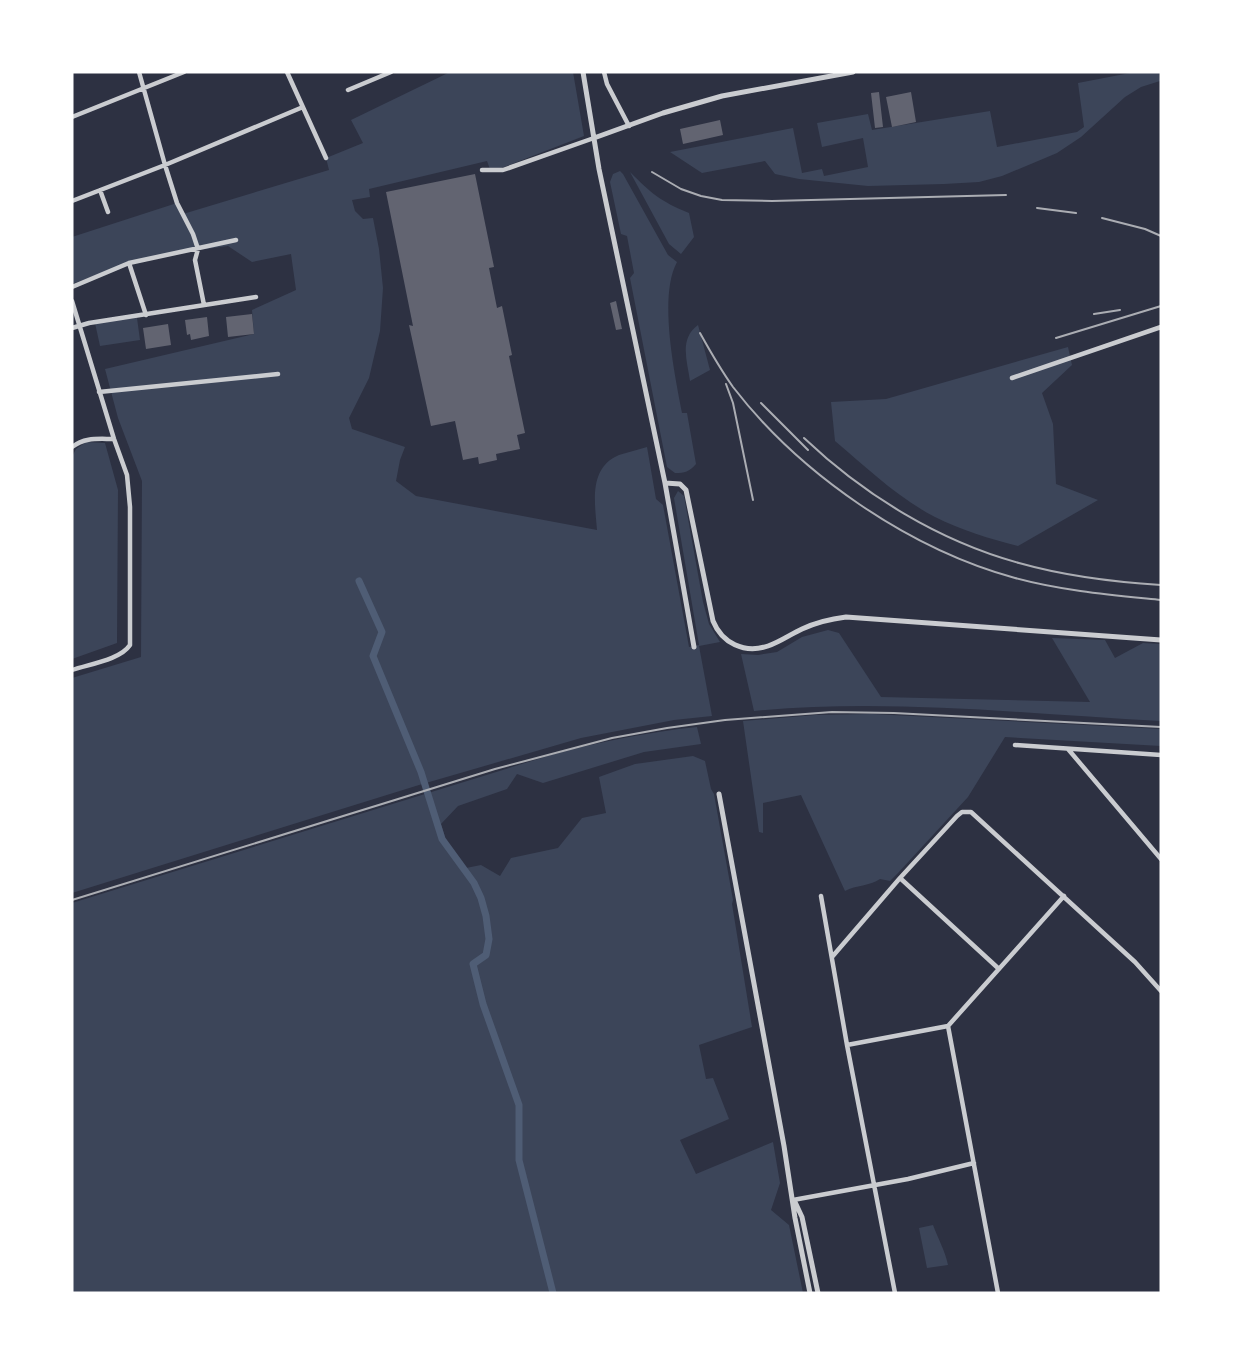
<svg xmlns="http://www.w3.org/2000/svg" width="1233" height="1365" font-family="Arial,sans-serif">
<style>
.green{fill:#3c4559}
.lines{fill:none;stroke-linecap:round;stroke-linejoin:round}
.canal{stroke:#4f5d75;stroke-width:7}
.building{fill:#626471}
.minor{stroke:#caccd0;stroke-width:4.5}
.tertiary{stroke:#caccd0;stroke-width:5}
.rail{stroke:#abadb3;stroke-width:2}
</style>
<rect width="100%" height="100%" fill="#2d3142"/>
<path class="green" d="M450,72H573L584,136L491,172L487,161L369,189L370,197L352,200L355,211L363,219L373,218L379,249L383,288L380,331L369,378L349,418L352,429L405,447L400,460L396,481L416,496L597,530C595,503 588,468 619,455C628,452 638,450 647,447L656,499L663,505L689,647L699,645L675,504L674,498L678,491L684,496L703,602L709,624L720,642L699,646L712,716L674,720L581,738L419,785L72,893V678L141,657L142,481L118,418L105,369L254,334L252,310L296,290L291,254L252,262L228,246L191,251L129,263L72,284V237L177,203L183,214L329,170L326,158L363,143L351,120Z
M1135,72H1159L1160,81L1141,87L1125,97L1081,137L1057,153L1002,176L979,182L944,184L868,186L799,179L775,174L765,161L702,173L670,152L793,128L802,173L822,169L824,176L868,167L863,138L822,147L817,123L868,114L872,130L990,111L997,147L1077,132L1084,127L1078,83Z
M620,171L623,174L668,255L677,262C658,297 675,375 682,413H687L696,464C689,472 685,473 675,473L667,467L630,278L634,273L627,236L621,234L610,182L613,174Z
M630,172C652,194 660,201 689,213L694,237L681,254L669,244Z
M137,318L140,340L100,346L95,323Z
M698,325L710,370L690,381C687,360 679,339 698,325Z
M1068,347L1072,365L1042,393L1053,424L1056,484L1098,500L1018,546C990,539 961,530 935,517C898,498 867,468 835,441L831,402L886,399Z
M86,442L105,443L118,490L117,643L72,659V457L76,449Z
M828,630L839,633L881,697L1090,702L1052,638L1105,640L1115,658L1143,643L1161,644V721C1026,714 889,698 754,711L741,654L758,655L777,652L802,637Z
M872,714L1161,729V746L1005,737L968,797L898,873L890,881L880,879C870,886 856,885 845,891L801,795L763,803V833L759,832L743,721L816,715Z
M697,727L701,744L644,752L543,783L517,774L507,789L458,806L441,824L446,840L466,868L481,865L500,876L511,858L558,848L582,818L606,813L599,777L635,764L693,756L705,761L711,789L714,794L733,900L732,904L752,1027L699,1045L706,1079L713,1078L729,1119L680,1140L696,1174L773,1142L780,1183L771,1210L789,1225L803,1293H72V903L551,755C599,742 648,732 697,727Z
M933,1225C938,1239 945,1250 948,1265L927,1268L919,1228Z"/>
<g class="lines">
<path class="canal" d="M359,581L382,632L373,656L421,772L442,839L474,883L481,898L486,916L489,939L486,955L473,964L483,1004L519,1105V1160L553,1293"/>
</g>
<path class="building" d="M879,92L883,127L875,128L871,93Z
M911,92L916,122L892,127L886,97Z
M720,120L723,135L683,144L680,129Z
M475,174L494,267L489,268L497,308L502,306L512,355L509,356L525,433L517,435L520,449L496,454L497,460L479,464L478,457L463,460L455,421L431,426L409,325L413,326L386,192Z
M616,301L622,329L616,330L610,303Z
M252,314L254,334L228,337L226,317Z
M207,317L209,336L191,340L190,334L187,335L185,320Z
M168,324L171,345L146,349L143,328Z"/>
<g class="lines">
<path class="minor" d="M139,72L165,165L177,203L193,234L198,249L195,260L204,305
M287,72L326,158
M604,72L607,84L629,126
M348,90L391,72
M72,117L184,72
M482,170H503L594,138
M100,190L108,212
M72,201L165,165L303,107
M129,263L146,315
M72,287L129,263L236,240
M72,301L114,439L127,475L130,507V645C120,660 89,664 72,670
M72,328L89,323L256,297
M1012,378L1161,327
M99,392L278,374
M72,447C85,437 97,439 114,439
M1015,745L1161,755
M1068,749L1161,859
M900,878L999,969
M821,896L847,1045L895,1293
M832,957L900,878L957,816L962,812H971L1135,962L1161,991
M948,1026L998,1293
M847,1045L948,1026L1064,896
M793,1200L908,1179L974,1163"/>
<path class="tertiary" d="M583,72L599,169L665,483L694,647
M594,138L663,113L722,96L853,72
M665,483L680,484L686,490L713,621C722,643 744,654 768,646C780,642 791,634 802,629C817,622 830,619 846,617L1161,640
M719,794L784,1146L795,1218L810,1293
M795,1202L802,1217L818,1293"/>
<path class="rail" d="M652,172L681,189L701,196L722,200L772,201L1006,195
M1037,208L1076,213
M1102,218L1145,229L1161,236
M1094,314L1120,310
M700,333C710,351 721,370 733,387C800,474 909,549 1015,578C1063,591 1112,595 1161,600
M1056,338L1161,306
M726,384L733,403L753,500
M761,403L808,450
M804,438C864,495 939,541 1019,563C1065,576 1113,582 1161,585
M72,900L495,769L612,738L667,728L725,720L832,712L894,713L1161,727"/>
</g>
<rect width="1233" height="1365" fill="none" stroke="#ffffff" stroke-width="147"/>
</svg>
